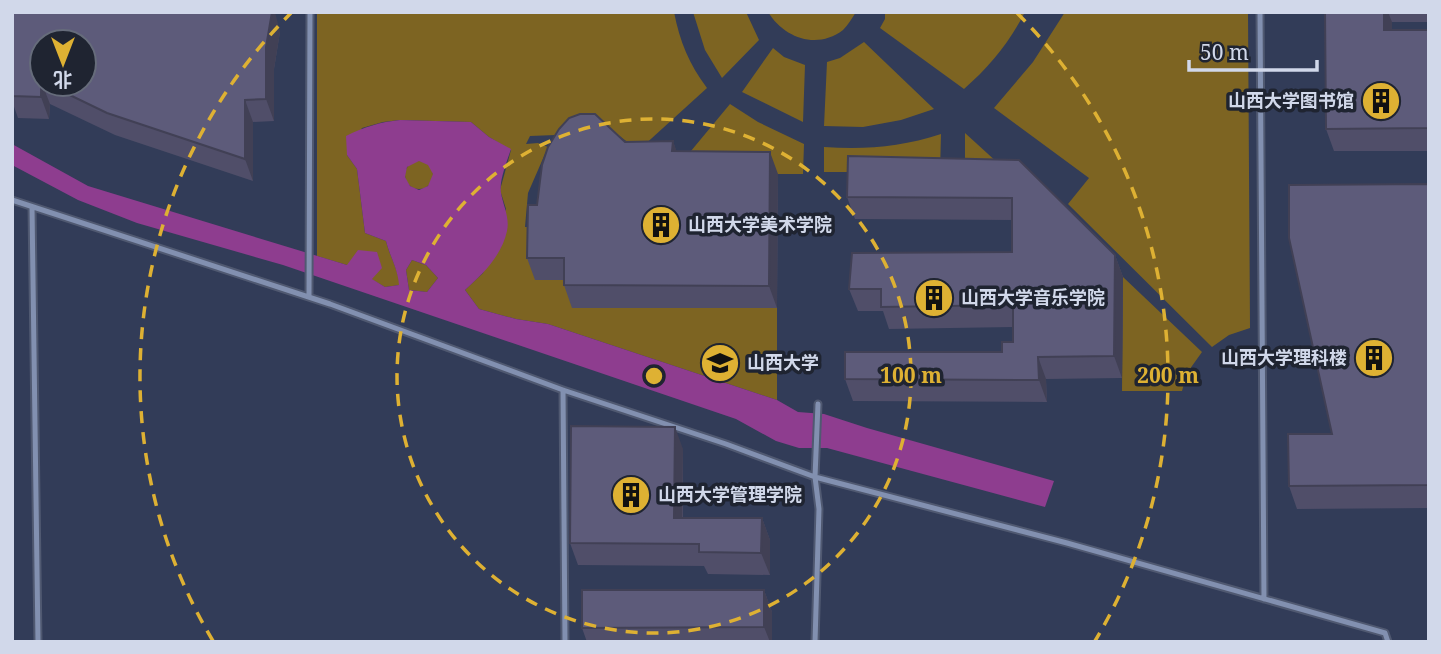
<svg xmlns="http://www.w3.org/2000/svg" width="1441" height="654" font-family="'Noto Serif','Noto Sans SC',serif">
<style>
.green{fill:#7d6422}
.water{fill:#8e3d8f;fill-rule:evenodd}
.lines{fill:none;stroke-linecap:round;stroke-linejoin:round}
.lane-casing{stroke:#505971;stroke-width:9}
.lane{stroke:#8290b0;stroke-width:5}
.wall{fill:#504e69;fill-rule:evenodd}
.shaded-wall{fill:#414055}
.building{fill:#5d5b7a;stroke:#414055;stroke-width:2}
.ring{fill:none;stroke:#deb133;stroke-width:3.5;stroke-dasharray:12 9}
.labels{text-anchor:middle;stroke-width:7;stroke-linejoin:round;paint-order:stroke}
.poi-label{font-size:18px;font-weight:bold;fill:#d1d8ea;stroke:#1f2431;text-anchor:start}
.centre{fill:#deb133;stroke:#1f2431;stroke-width:3.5}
.ring-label{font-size:21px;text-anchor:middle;font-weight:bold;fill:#deb133;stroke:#1f2431;stroke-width:7;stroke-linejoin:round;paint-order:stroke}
</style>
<rect width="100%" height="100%" fill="#323c58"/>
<path class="green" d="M317,12H674C680,42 689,64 707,88L641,148L633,146L607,127L556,135L530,136L526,144L538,143L548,147L528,193L525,227H537L572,280L777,308V400L548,324L516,319L479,309L465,290L483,273L506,209L500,190L511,150L489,137L471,122L400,120L383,122L362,128L347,155L357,169L365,233L386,241C390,257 398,269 400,285L385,287L347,265L317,256Z
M693,12H746L759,40L722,78L705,50Z
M768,12H856C852,18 848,25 843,30C817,50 784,38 768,12Z
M885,12H1025C1009,43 990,66 964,89L880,28L885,19Z
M1065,12H1248L1250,328L1229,335L1212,347L1068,204L1089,178L994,108L1033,62Z
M864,42L934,109L901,120L863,127L824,126L827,62L840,58Z
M773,48L784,57L805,65L803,122L742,92Z
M730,104L758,122L804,144L803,174H680L681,163Z
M965,133L1010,174L965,173Z
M941,134L940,172H824V147C865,150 901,147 941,134Z
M405 175a14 14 0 1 1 28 0a14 14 0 1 1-28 0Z
M412,260L426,265L438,278L427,292L409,290L406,270Z
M1123,277L1202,352L1187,373L1182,391H1122Z"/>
<path class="water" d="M400,120L471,122L489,137L511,149C507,162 499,180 501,193C503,205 510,218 507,231C502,255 483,274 465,290L479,309L516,319L548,324L777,400L798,412L824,414L867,428L1054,481L1045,507L827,448H799L776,441L736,419L283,265L137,223L78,200L12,165V144L88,186L347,265L358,250L377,252L382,268L372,279L385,287L399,285C398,269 390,257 386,241L365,233L357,169L347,155L346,136C364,127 380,122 400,120ZM419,161L428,165L433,174L428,186L419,190L410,186L405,177L407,167ZM412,260L426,265L438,278L427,292L409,290L406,270Z"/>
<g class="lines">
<g class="lane-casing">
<path id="lane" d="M1260,12L1264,599
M12,200L330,304L563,390L726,444L815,477L819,509L815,642
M32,207L38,642
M309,297L310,12
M563,390L565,642
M818,404L815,477L1067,543L1385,633L1388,642"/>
</g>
<use href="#lane" class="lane"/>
</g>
<path class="wall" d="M12,12L280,32L274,69V121L253,122V181L115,135L50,104L49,119L18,118L12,101ZM42,42L84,84H42Z
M1325,12H1429V22H1392V30H1429V151H1334L1326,129Z
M673,141L676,151L778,174L777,308H572L564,285V280H535L527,258L537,205L625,142Z
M1019,160L1115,255L1123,277L1122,378L1046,379L1047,402L853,401L845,379L1002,352L1013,342V327L889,329L883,311H858L849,289L1012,252V220L855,219L847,197Z
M1429,184V508L1297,509L1289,486L1332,434Z
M683,449V518H762L770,540V575L708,574L704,566L578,565L570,543Z
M764,590L772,612V642H587L582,628Z"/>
<path class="shaded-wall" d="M272,12H275L280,32L274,69V121L266,99V47Z
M1384,12H1388L1392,22V52L1384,30Z
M41,81L50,104L49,119L41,97Z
M245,100L253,122V181L245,159Z
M673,141L681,163L672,151Z
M770,152L778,174L777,308L769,286Z
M1115,255L1123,277L1122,378L1114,356Z
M1038,357L1046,379L1047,402L1039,380Z
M675,427L683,449L682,540L674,518Z
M762,518L770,540V575L761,553Z
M764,590L772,612V642H770L764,627Z"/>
<path class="building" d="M12,12H272L266,47V99L245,100V159L107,113L47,84H84V42H42L41,97L12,96Z
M1325,12H1384V30H1429V128L1326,129Z
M580,114H595L625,142L673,141L672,151L770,152L769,286L564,285V258H527L528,205H537L542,165L548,147L559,129L569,118Z
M848,156L1019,160L1115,255L1114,356L1038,357L1039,380L845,379V352H1002V342H1013V305L881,307V289H849L852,253L1012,252V198L847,197Z
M1429,184V485L1289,486L1288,434H1332L1289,238V185Z
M571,426L675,427L674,518H762L761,553L699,552V544L570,543Z
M582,590H764V627L582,628Z"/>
<g class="ring">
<circle cx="654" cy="376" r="257"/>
<path d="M213 641A514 514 0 0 1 291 13M1017 13A514 514 0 0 1 1095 641"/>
</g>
<defs>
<g id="building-disc" transform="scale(2.0125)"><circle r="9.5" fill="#deb133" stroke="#1f2431"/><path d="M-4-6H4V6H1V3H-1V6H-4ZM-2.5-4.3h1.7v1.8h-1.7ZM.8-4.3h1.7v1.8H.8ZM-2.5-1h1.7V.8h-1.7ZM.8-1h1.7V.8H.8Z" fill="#111"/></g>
<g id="university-disc" transform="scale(2.0125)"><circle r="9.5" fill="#deb133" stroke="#1f2431"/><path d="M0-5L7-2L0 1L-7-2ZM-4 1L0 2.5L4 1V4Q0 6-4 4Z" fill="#111"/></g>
</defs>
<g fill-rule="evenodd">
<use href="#building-disc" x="1381" y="101"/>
<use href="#building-disc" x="661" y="225"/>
<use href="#building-disc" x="934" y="298"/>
<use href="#building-disc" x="1374" y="358"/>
<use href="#university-disc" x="720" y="363"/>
<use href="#building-disc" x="631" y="495"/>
</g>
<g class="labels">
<g class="poi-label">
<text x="1354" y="107" text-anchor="end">山西大学图书馆</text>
<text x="688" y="231">山西大学美术学院</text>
<text x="961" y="304">山西大学音乐学院</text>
<text x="1347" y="364" text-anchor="end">山西大学理科楼</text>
<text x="747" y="369">山西大学</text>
<text x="658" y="501">山西大学管理学院</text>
</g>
</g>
<circle cx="654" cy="376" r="10" class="centre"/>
<g class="ring-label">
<text x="911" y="383">100 m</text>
<text x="1168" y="383">200 m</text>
</g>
<rect width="1441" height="654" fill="none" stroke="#d1d8ea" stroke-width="28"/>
<g transform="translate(63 63) rotate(180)"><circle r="33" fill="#1f2431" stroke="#666c7b" stroke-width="2"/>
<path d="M0-5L12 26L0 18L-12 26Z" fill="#deb133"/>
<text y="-10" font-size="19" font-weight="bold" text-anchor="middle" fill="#d1d8ea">北</text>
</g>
<path d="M1189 60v10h128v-10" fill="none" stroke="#d1d8ea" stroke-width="3.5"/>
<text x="1200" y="60" font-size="21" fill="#d1d8ea" stroke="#1f2431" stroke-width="5" paint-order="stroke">50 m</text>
</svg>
